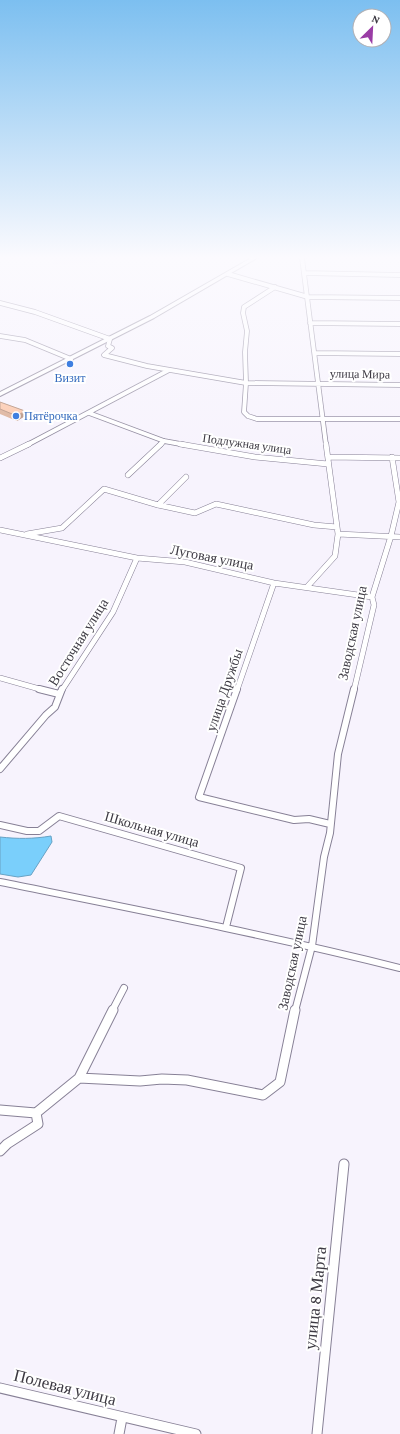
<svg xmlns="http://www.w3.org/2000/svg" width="400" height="1434" font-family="'Crimson Pro',serif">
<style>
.commercial{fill:#f1e6fb}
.water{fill:#7acffb;stroke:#68a2c4}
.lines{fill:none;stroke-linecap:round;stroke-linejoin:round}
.street-far3-casing{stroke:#878096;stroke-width:5.5}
.street-far2-casing{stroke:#878096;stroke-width:6}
.street-far1-casing{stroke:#878096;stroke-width:8}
.street-casing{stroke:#878096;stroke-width:11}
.secondary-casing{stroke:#878096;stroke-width:2}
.street-far3{stroke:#fff;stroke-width:4}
.street-far2{stroke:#fff;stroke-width:5}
.street-far1{stroke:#fff;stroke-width:6}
.street{stroke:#fff;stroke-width:9}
.secondary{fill:#fff;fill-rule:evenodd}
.wall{fill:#d9a98e}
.shaded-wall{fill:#b08974}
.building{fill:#fcc4a5;stroke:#b08974}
.shop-dot{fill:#3f7fe0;stroke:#fff;stroke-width:1.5}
.labels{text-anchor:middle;stroke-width:4;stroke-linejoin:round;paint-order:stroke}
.far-street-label{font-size:12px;fill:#3d3a43;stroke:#fff}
.far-shop-label{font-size:12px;fill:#366cbe;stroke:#fff}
.street-label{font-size:14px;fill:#3d3a43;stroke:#fff}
.near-street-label{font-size:17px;fill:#3d3a43;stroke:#fff}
</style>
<rect width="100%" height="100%" fill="#f7f3fd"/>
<path class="commercial" d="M55,258H97L95,263L52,264Z"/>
<path class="water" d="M51,836L52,842L31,875L18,877L0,874V837C18,839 33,839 51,836Z"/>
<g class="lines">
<g class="street-far3-casing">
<path id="street-far3" d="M302,258L326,445
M304,273L400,275
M228,274L308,297L400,298
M275,287L244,307L243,313L247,331L245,352L246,383L244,412L248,416L257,419H400
M0,303L35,312L110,339L108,346L112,348L104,355L147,366L246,383L400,385
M310,323L400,324
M0,336L25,340L71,359
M315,353L400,354
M89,413L164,441L186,445
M27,445L169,370
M160,445L164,441"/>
</g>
<g class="street-far2-casing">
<path id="street-far2" d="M180,444L255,457L328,464
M328,457L400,458
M0,458L29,444
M128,475L161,444
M158,505L186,477
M0,530L137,558L185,562L274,583L372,597
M27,534L62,528L104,489L158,505L195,513L216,504L314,525L337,527
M338,534L400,537
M307,587L335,556L338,534L326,444
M0,678L43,690
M62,690L113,612L137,558
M237,690L274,583
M354,690L374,605L372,597L391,536L399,502L392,457"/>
</g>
<g class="street-far1-casing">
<path id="street-far1" d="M39,689L59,694
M237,689L199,797L294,820L309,819L330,824
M0,769L46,715L55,707L62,689
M0,825L27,831H39L59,816L241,868L226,927
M0,882C134,909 268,935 400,968
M112,1011L124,988
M295,1011L312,946L324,857L330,833L338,754L354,689"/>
</g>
<g class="street-casing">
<path id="street" d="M79,1078L113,1010
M0,1110L36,1113
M0,1151L7,1144L38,1124L36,1113L79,1078L140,1081L162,1079L187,1080L263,1095L280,1082L295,1010
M0,1388L196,1434
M119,1434L122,1418
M317,1434L344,1164"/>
</g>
<g class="secondary-casing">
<path id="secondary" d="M251,258H257L154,318L0,396V392L150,316Z"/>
</g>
<use href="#street-far3" class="street-far3"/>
<use href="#street-far2" class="street-far2"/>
<use href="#street-far1" class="street-far1"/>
<use href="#street" class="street"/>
<use href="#secondary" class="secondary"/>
</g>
<path class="wall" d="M0,402L25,411V416L17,421L0,414Z"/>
<path class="shaded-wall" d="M25,411V416L17,421V416Z"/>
<path class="building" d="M0,402L25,411L17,416L0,409Z"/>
<linearGradient id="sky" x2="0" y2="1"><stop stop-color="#7cbff0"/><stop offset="0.56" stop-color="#fbfafe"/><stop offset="1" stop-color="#fbfafe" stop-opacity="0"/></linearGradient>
<rect width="400" height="459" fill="url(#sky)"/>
<g class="shop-dot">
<circle cx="70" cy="364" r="4"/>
<circle cx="16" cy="416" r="4"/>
</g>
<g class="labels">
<g class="far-street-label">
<text transform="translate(360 374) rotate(1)" y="4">улица Мира</text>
<text transform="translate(247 444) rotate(8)" y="4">Подлужная улица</text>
</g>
<g class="far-shop-label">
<text x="70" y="382">Визит</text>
<text x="24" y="420" text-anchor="start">Пятёрочка</text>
</g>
<g class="street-label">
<text transform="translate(212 557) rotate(11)" y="5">Луговая улица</text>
<text transform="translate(352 633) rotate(-78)" y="5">Заводская улица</text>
<text transform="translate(78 642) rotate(-58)" y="5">Восточная улица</text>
<text transform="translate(224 690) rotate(-71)" y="5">улица Дружбы</text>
<text transform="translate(152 829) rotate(16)" y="5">Школьная улица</text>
<text transform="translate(292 963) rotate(-78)" y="5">Заводская улица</text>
</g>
<g class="near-street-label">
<text transform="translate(315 1298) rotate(-84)" y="6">улица 8 Марта</text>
<text transform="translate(65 1387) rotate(14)" y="6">Полевая улица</text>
</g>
</g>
<g transform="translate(372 28) rotate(24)"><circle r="19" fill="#ffffff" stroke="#b1b0b4"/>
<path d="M0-3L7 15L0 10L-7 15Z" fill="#9a3ca5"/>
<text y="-6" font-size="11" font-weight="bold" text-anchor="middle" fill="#3d3a43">N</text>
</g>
</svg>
